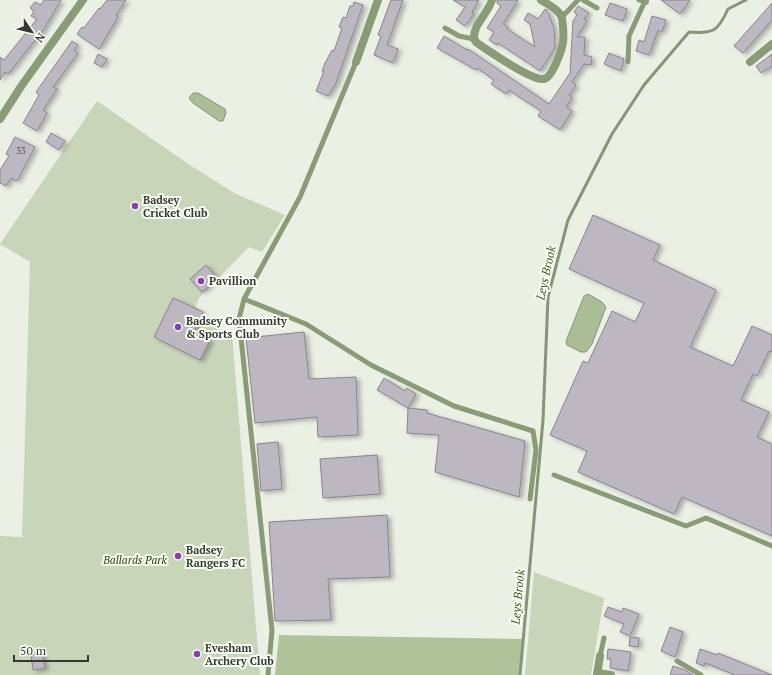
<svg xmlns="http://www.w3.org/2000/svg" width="772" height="675" font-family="'PT Serif',serif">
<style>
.green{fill:#c8d5b9}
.forest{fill:#b0c29a}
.water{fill:#abbd96;stroke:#889578}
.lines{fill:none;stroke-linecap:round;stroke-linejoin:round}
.stream{stroke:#889578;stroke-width:3}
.building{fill:#bcb7c1;stroke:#89848e;filter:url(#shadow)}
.service{stroke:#8b9a77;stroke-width:5}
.minor{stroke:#8b9a77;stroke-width:8}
.poi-dot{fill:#853fb2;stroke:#f8fef3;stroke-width:1.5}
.labels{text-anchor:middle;stroke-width:4;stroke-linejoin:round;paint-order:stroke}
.number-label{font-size:9px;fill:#585856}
.poi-label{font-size:11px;font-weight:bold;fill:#363833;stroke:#f8fef3;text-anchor:start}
.park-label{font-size:11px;font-style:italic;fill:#283d00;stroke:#f8fef3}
.water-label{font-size:12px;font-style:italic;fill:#465d22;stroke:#f8fef3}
</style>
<defs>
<filter id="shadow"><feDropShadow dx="3.5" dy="2" stdDeviation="2" flood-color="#0004"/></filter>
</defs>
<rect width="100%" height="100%" fill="#ebf0e5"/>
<path class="green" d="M97,101L187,163L234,193L285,215L262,252L249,247L199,298L195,307L203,312L199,322L232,334L260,675H0V536L22,537L30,262L0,244Z
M534,572L604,598L591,675H525Z"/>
<path class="forest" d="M279,635L524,639L520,675H275Z"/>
<path class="water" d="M193,93H198L225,109L226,113L223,121H219L193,103L189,98Z
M588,294L602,302L606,307L592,344L586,352H581L567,345L566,341L584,296Z"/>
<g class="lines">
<path class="stream" d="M520,675L543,420L548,297L568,220L612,134L644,85L689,32C714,34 718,31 728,9L746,0"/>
</g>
<path class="building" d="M44,0H61L44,29L8,74L5,72L0,80V57L4,60L37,19L31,16L34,11L30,8L35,2L41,5Z
M107,0H126L116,15L118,17L99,49L77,34L82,27L84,28L99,8L100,9Z
M391,0H403L387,45L398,49L393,63L374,55L381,36L378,35Z
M453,0H479L472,12L474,14L465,26L456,20L465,7Z
M497,0H518L503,24L508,27L507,29L535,47L530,24L524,20L528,13L538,19L545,9L547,10L554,28L555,48L540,71L498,43L497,45L489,40L494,32L487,28L501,6L497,3Z
M661,0H690L680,14Z
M354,2L363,5L336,83L328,96L316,91L324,71H322L325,63L332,50L334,51L342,28L339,27L343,17L346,18L350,6H353Z
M610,3L627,9L623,21L605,15Z
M772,3V20L743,53L734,46Z
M578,6L589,13L584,19L587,21L577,37H585L584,55L592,57L591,65L584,64L572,82L576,85L569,95L572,98L566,107L572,111L560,130L538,116L541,111L522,99L509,90L506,94L491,84L494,80L477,68L476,70L437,48L444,36L467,50L468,49L549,104L570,73L573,21L577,15L574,12Z
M652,16L666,20L662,32L658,30L649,55L636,51L639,40L644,42Z
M72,41L78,45L74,50L78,53L53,87L57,89L43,110L47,113L37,131L23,123L39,95L36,92Z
M609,53L624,59L621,71L604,64Z
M98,54L107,59L102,67L94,63Z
M772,54V66L761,73L756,66Z
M51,133L65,141L59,150L46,142Z
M15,137L35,147L17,181L11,178L6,186L0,183V170L9,156L6,154Z
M593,215L660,245L653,260L716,290L690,347L733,366L752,326L772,335V352L769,351L757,376L753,374L741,400L769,412L757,437L772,444V536L682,497L674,514L578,472L587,451L550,435L583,361L588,363L612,311L635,322L644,303L569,269Z
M206,265L217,278L202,292L190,279Z
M173,298L203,312L194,332L210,340L200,360L154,337Z
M304,332L309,379L356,377L358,435L318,437L317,417L255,423L246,338Z
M384,378L405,391L407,388L416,394L408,408L377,390Z
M408,408L427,410V413L525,441L519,497L435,472L439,435L407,433Z
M278,442L282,489L261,491L257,444Z
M377,455L380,494L323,498L320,459Z
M387,515L390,577L328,579L331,620L275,621L269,522Z
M608,607L622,612L623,608L639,614L630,636L620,632L624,624L604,616Z
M670,627L683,632L675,657L661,651Z
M630,637L639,638L638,647L629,646Z
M608,649L631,652L628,671L610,668L611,659H607Z
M700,649L717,655L718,653L772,675H735L705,663L704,666L696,663Z
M42,653L45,668L33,670L31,655Z
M673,666L685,670L693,675H670Z"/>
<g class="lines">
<path class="service" d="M583,0L597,8
M562,17L578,0
M445,28L459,36L474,39
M628,62L629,36L645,1L639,0
M244,299L306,324L371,365L454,406L533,431L536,450L530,499
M554,475L686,526L706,518L772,546
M600,656L604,638
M677,661L701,675
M268,675L272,630L239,319L244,299L300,197L356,62"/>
<path class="minor" d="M492,0C488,14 473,24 474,39L477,43C489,51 532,81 544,79C552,78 562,50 563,42C564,35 563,25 562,18C560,10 547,4 541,0
M645,1V0
M356,62L378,0
M750,62L772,44
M0,119L22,85L83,0
M597,673L611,675
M597,675L600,656"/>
</g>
<g class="poi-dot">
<circle cx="135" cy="206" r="4"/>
<circle cx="201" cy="281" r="4"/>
<circle cx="178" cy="327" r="4"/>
<circle cx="178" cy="556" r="4"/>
<circle cx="197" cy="654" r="4"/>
</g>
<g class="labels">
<g class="number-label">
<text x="21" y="154">33</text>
</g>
<g class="poi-label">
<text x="143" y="204">Badsey<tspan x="143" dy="13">Cricket Club</tspan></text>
<text x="209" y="285">Pavillion</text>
<text x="186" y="325">Badsey Community<tspan x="186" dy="13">&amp; Sports Club</tspan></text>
<text x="186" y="554">Badsey<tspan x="186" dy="13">Rangers FC</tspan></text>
<text x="205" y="652">Evesham<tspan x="205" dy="13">Archery Club</tspan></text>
</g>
<g class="park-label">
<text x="135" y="564">Ballards Park</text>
</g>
<g class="water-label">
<text transform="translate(546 273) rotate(-78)" y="4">Leys Brook</text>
<text transform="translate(518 597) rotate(-85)" y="4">Leys Brook</text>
</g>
</g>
<g transform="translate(32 32) rotate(125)" stroke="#f8fef3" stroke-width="3" paint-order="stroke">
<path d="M0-3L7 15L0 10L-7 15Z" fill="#363833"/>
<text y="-6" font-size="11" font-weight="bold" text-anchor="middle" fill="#363833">N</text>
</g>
<path d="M14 655v6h74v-6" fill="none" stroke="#363833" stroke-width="2"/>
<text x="20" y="655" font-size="12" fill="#363833" stroke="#f8fef3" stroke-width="3" paint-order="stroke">50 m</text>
</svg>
